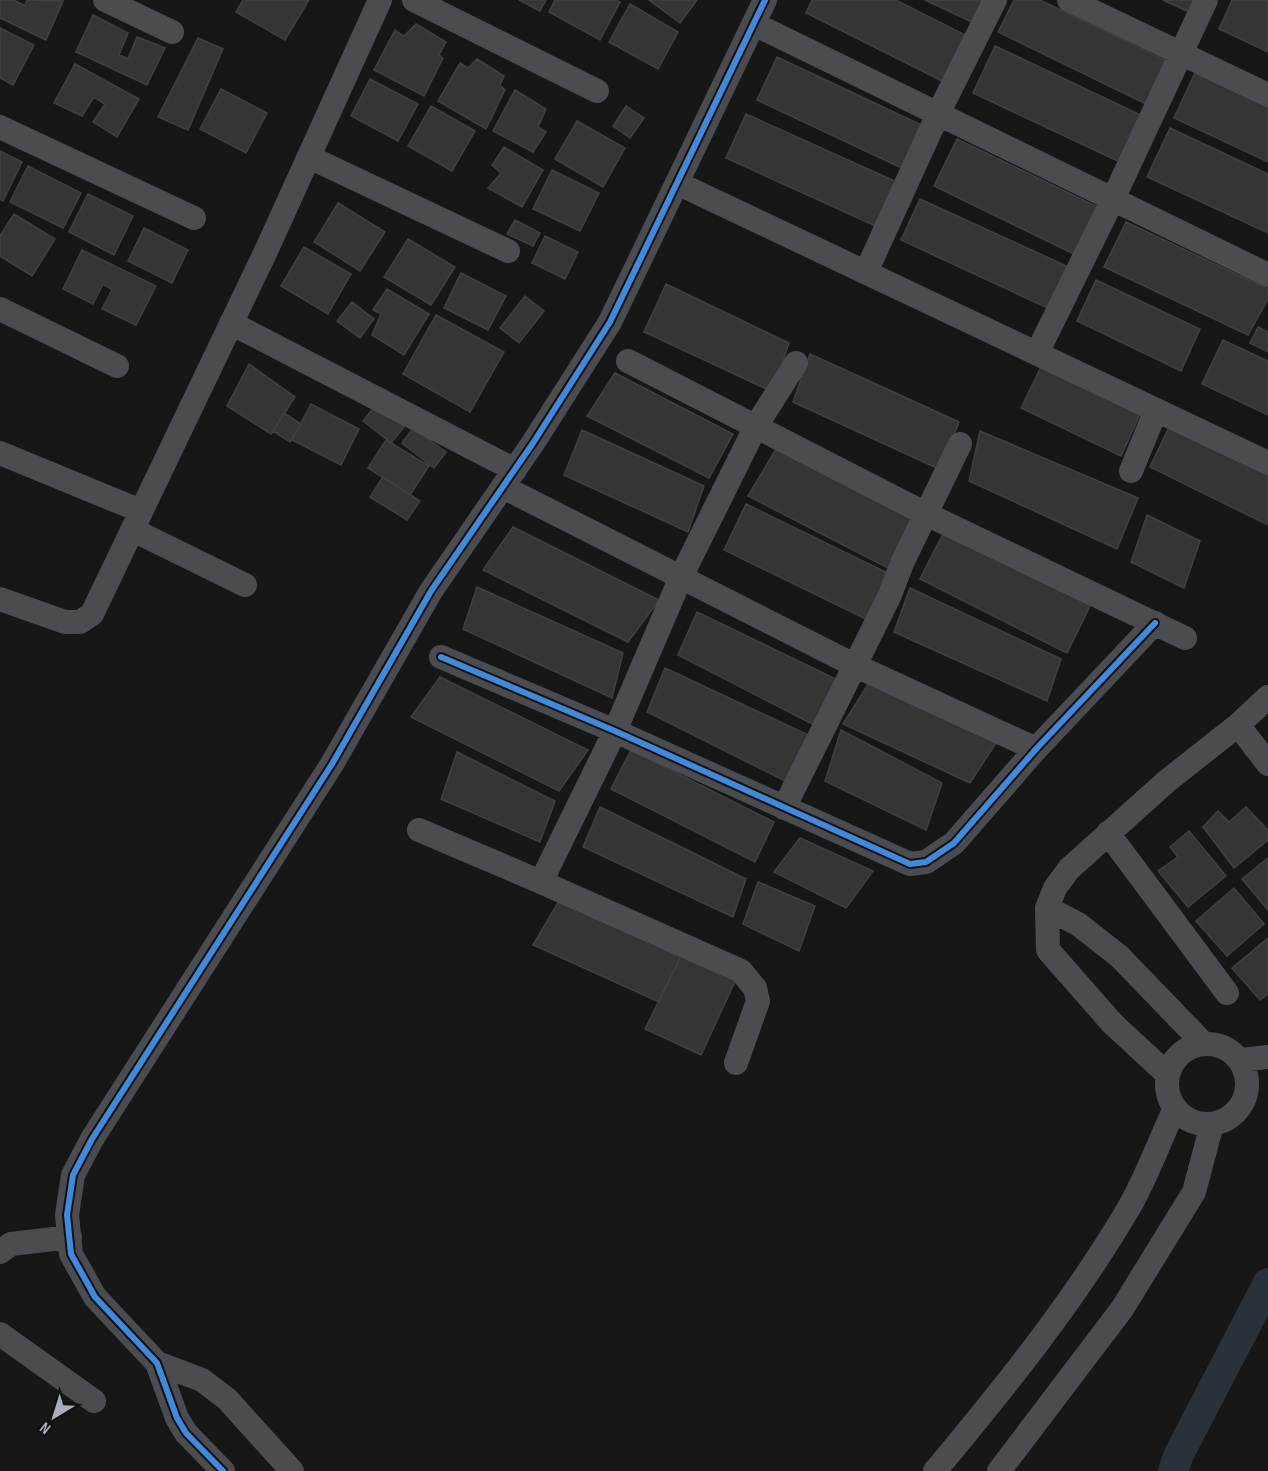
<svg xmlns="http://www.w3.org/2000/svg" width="1268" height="1471" font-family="'Sofia Sans Condensed',sans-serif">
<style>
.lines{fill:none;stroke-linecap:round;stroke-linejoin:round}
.canal{stroke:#2a3239;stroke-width:30}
.building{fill:#353536;stroke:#3f4043;stroke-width:1.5}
.minor{stroke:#4b4c50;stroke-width:24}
.cycleway-casing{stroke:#111113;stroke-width:10}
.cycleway{stroke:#408adc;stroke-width:6}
</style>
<rect width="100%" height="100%" fill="#171717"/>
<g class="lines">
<path class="canal" d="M1173,1471L1179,1454L1268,1283"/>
</g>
<path class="building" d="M0,0H14L25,6L27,0L63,1L46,40L0,18Z
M243,0H309L285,40L236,12Z
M519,0H546L540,11Z
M555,0H616L620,2L600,40L549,12Z
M649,0H697L680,23Z
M812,0H896L969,37L946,83L806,13Z
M925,0H985L974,23Z
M1014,0H1040L1169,62L1148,105L998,32Z
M1163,0H1197L1191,13Z
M1232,0H1268V52L1219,29Z
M630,4L678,32L658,69L609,42Z
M93,15L128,33L119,55L128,59L137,37L165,48L147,85L76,52Z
M416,24L446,42L439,55L443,58L424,96L374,70L395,30L404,36Z
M0,28L34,45L13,85L0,78Z
M198,38L223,49L188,130L158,117Z
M995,46L1145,117L1124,164L973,93Z
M777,57L928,128L908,171L757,100Z
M477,59L504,76L500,85L505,90L486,129L438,101L460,63L468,68Z
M75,64L139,99L117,137L93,122L105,104L94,97L82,116L54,103Z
M1195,73L1268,107V162L1174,118Z
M370,79L418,104L398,141L351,116Z
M221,89L267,113L246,153L200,129Z
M515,90L546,109L538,127L546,132L533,152L493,131Z
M431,106L475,131L452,171L408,146Z
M626,106L644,118L630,138L613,126Z
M746,114L899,183L880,228L726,158Z
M577,121L625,148L603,187L555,159Z
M1170,128L1268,174V233L1147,177Z
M957,139L1098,207L1076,255L934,186Z
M504,147L543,170L522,207L488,188L501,173L492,165Z
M0,151L22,162L3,201L0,199Z
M28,166L81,193L63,228L10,202Z
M552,170L599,193L580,231L533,209Z
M88,194L133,216L114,255L69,232Z
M920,199L1071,268L1052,310L901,240Z
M338,203L385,232L360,271L314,242Z
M14,214L55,239L32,276L0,256V236Z
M515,220L540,233L533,246L507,234Z
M1126,222L1268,289V299L1248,335L1104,267Z
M144,228L188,250L172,283L128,261Z
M545,236L578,252L565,279L532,263Z
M408,239L455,267L431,305L384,277Z
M304,247L351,274L328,314L281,286Z
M82,250L156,286L136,325L102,309L112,290L103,284L93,304L63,289Z
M461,273L506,296L488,330L444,308Z
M1096,280L1200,329L1181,371L1077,321Z
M666,284L789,343L773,392L644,332Z
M387,289L429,314L404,355L372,335L381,314L373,310Z
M525,296L544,311L519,343L500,328Z
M352,302L374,319L360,338L337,321Z
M436,315L504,352L470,412L403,374Z
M1258,327L1268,332V352L1250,343Z
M1223,340L1268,361V415L1202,384Z
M810,354L959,422L941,470L793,402Z
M249,364L295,397L271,434L227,406Z
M1042,365L1141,412L1121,456L1021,408Z
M615,373L733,434L709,478L587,416Z
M311,404L359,429L341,465L292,440Z
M376,405L404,427L391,443L363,421Z
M284,413L301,424L290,442L273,431Z
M1171,423L1268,471V525L1150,467Z
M413,428L446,452L434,468L402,443Z
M582,430L704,486L688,532L564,475Z
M980,431L1138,498L1117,549L969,481Z
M386,440L429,466L410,495L368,468Z
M776,449L921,523L890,569L748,496Z
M383,477L420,501L407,520L370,497Z
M746,504L892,575L870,621L724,550Z
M1147,515L1200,541L1184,588L1131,562Z
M513,527L659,600L628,642L483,570Z
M945,530L1091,604L1067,653L920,579Z
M477,587L623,653L612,698L463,629Z
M910,588L1061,659L1047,701L894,632Z
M697,612L840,681L816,726L678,655Z
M665,668L808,735L789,783L647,712Z
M440,677L588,750L559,791L411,717Z
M869,683L996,743L970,783L843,724Z
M841,730L942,783L926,830L825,781Z
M631,750L774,822L755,862L611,789Z
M457,752L555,801L540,842L441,799Z
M600,807L746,879L733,917L583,847Z
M1246,807L1268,830V840L1234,868L1203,827L1218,811L1229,822Z
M1189,831L1226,876L1188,907L1158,871L1178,857L1170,847Z
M800,838L873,871L846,908L774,872Z
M1268,858V910L1242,879Z
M758,882L815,906L799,951L743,924Z
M1234,888L1264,924L1227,956L1196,921Z
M559,901L682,954L659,1002L533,945Z
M1268,938V994L1260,1000L1232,968Z
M682,954L738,975L701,1055L645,1029Z"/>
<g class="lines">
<path class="minor" d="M105,0L172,32
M414,0L597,91
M1069,0L1268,95
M754,24L1268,275
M0,127L194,218
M309,157L508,251
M677,183L1268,463
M866,272L938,114L995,0
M0,309L117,366
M231,323L515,470
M1037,353L1113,199L1206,0
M628,361L926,514L1185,638
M0,453L141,511
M1131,471L1156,410
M503,487L854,665L1036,749
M133,530L245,585
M0,599L65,622H80L92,614L266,251L380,0
M441,657L615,731L910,864L926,862L954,843L1036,749L1155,623
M1238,725L1268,764
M784,808L889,597L903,561L960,444
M419,830L541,882L615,731L681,577L756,426L796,363
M1108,833L1227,993
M541,882L741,971L755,988L758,1001L736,1063
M1047,908L1078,924L1119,956L1203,1043
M1167 1084a40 40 0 1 1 80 0a40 40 0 1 1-80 0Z
M1241,1060L1268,1057
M1167,1074L1112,1023L1048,950L1047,908L1055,888L1069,869L1167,781L1238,725L1268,697
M0,1252L11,1244L70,1237
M0,1334L94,1401
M157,1363L202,1380L227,1399L292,1471
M223,1471L186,1433L177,1418L157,1363L95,1297L71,1254L67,1215L73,1175L92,1139L332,764L431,591L533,443L610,322L765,0
M935,1471C1004,1388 1072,1304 1127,1211C1146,1179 1159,1142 1175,1108
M999,1471L1122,1309L1194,1192L1212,1124"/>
<g class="cycleway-casing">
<path id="cycleway" d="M441,657L615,731L910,864L926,862L954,843L1036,749L1155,623
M223,1471L186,1433L177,1418L157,1363L95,1297L71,1254L67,1215L73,1175L92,1139L332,764L431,591L533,443L610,322L765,0"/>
</g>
<use href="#cycleway" class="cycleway"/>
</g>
<g transform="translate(54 1417) rotate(218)" stroke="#111113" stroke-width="4.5" paint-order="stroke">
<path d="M0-4.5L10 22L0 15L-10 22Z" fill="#a8adb8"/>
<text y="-9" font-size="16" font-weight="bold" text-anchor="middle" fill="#a8adb8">N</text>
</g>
</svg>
